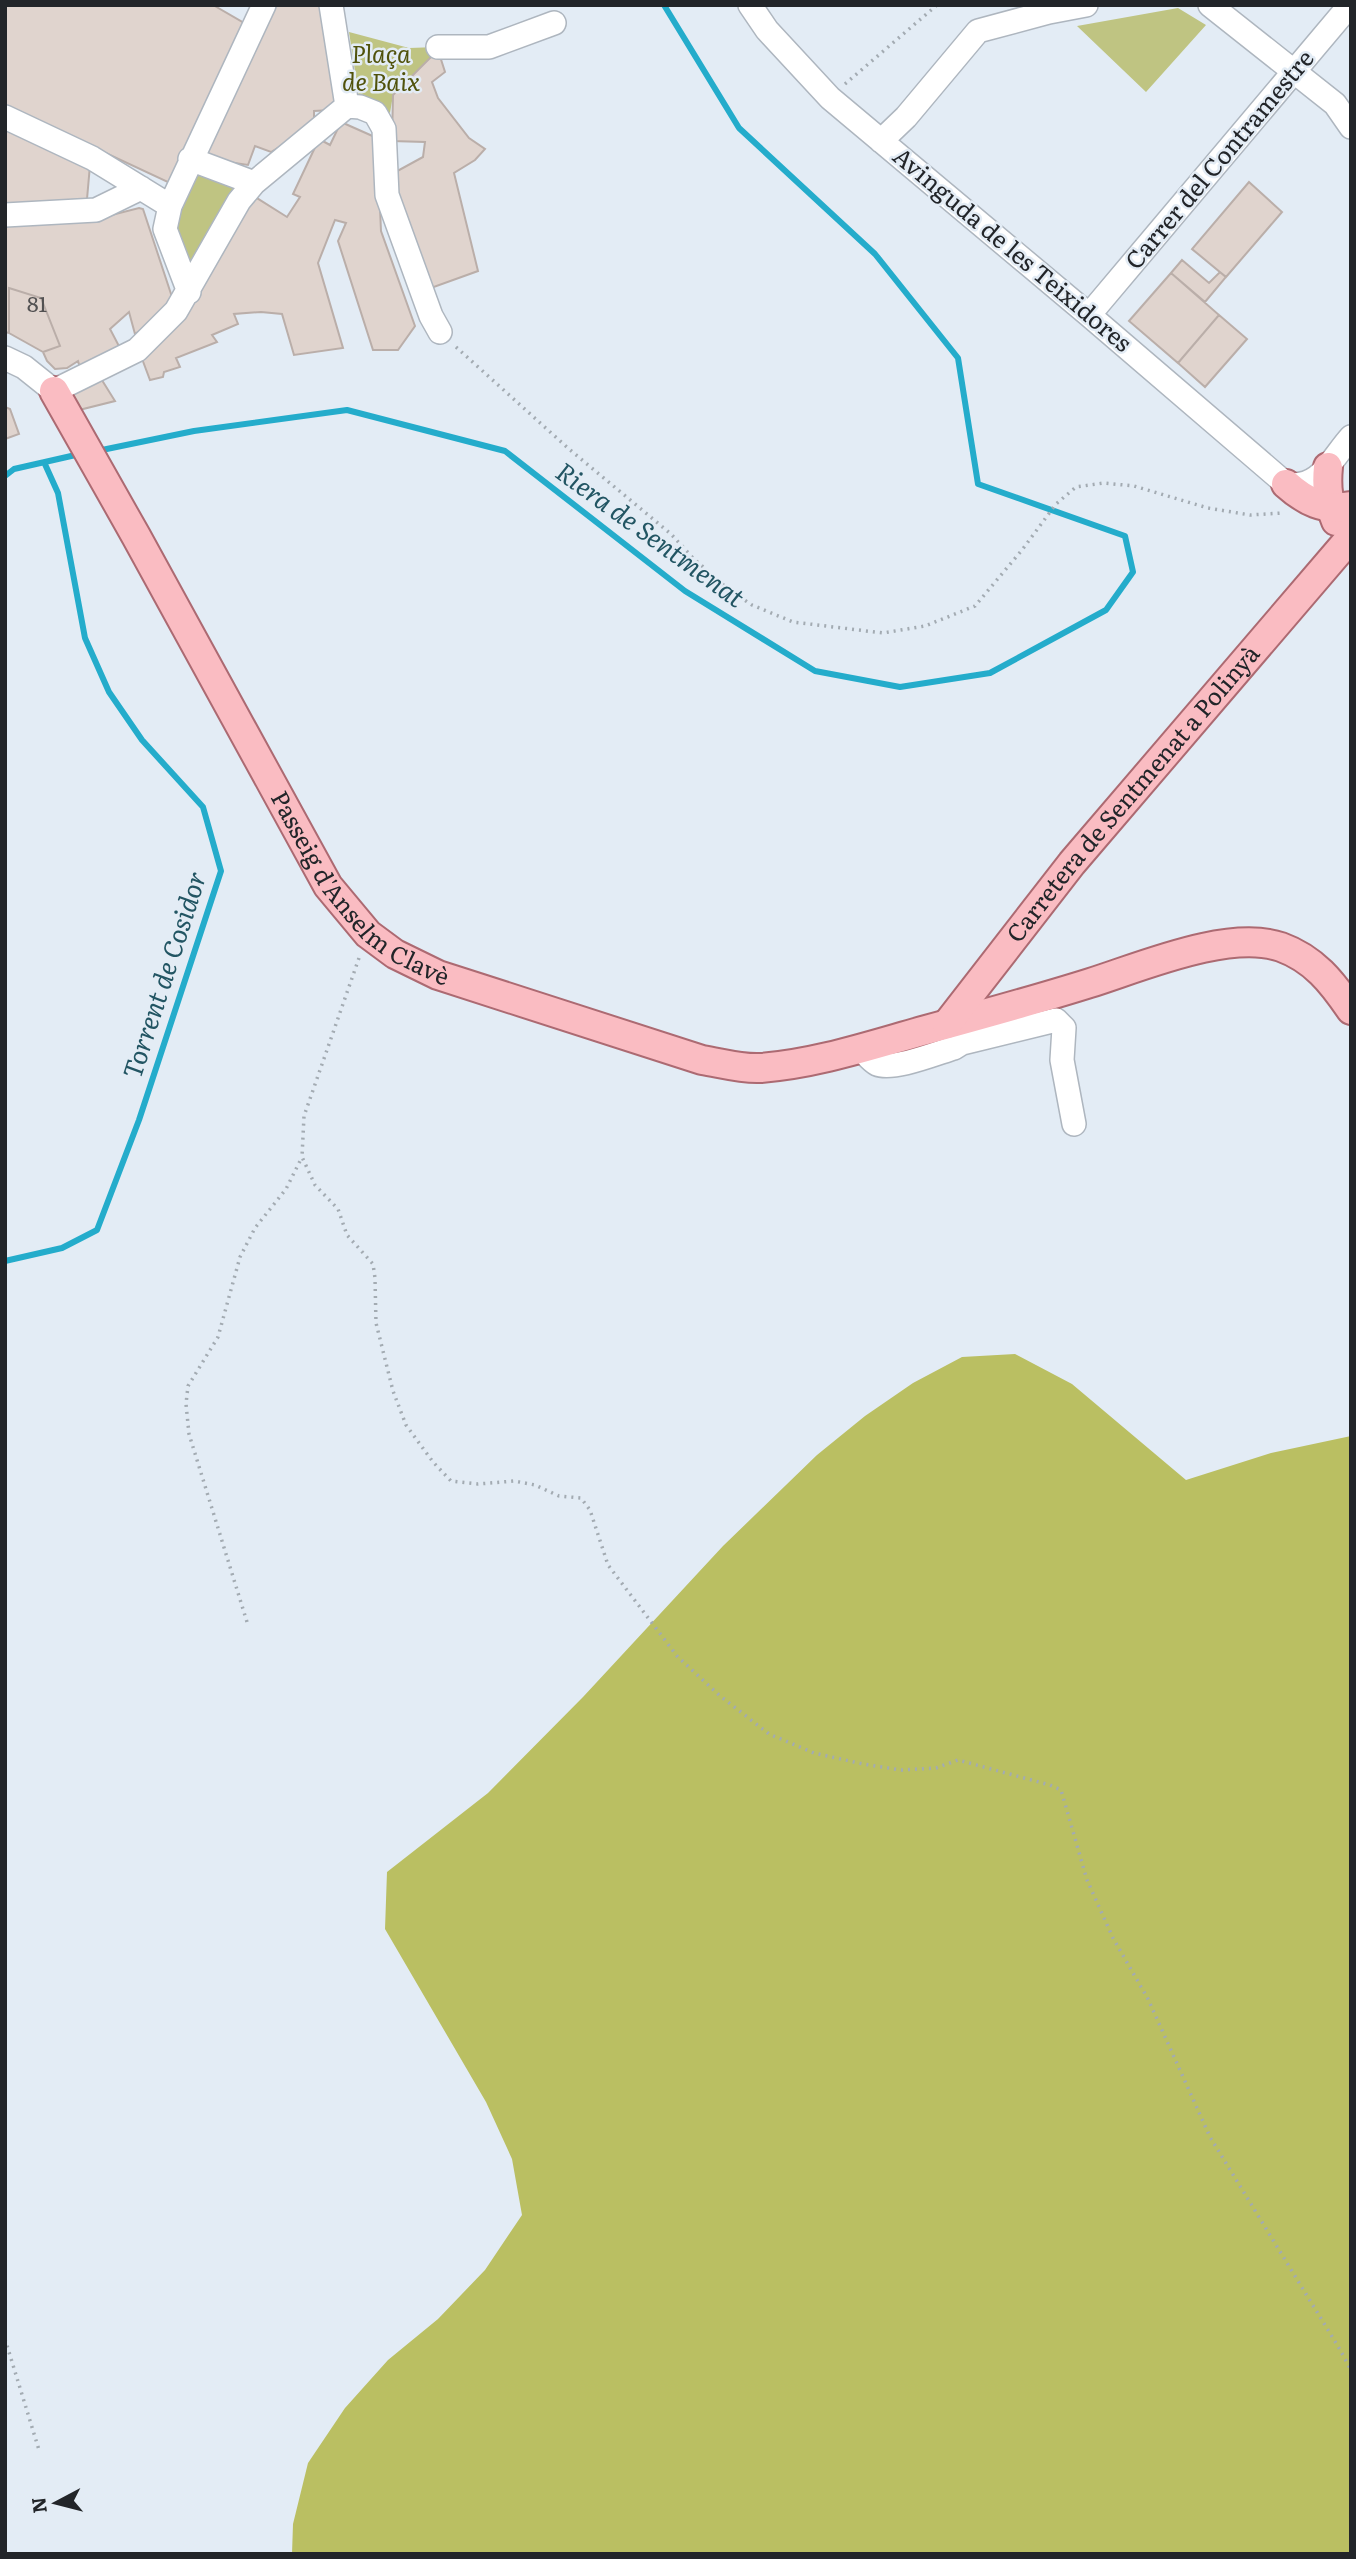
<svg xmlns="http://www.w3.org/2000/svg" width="1356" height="2559" font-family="Literata,serif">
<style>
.green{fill:#bfc482}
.forest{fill:#babf62}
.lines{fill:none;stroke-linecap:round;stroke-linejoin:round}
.stream{stroke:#24accb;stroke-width:6}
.building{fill:#e0d4ce;stroke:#baaea9;stroke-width:2}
.minor-casing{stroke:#aeb6bf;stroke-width:26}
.major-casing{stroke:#ac6a72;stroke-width:32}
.path{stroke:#a3abb2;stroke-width:3.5;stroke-dasharray:2 5;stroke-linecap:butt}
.minor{stroke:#fff;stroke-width:23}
.major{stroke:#fabcc2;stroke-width:28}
.labels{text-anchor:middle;stroke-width:5;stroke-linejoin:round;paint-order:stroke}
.number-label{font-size:21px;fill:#525152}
.park-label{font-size:24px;font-style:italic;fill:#50520b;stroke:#e3ecf5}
.street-label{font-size:24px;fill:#222529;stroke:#e3ecf5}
.water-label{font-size:26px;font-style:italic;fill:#225563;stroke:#e3ecf5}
</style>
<rect width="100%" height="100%" fill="#e3ecf5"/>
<path class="green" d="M1178,8L1206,25L1146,92L1077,26Z
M349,32L409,48L438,47V50L393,95L390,113L359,97Z
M194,166L243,185L189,275L171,229Z"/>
<path class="forest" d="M1015,1354L1072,1384L1186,1480L1271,1453L1351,1436V2554H292L293,2524L308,2463L345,2408L388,2360L438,2319L485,2270L522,2215L512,2159L486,2102L385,1929L387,1872L488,1793L583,1697L723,1546L817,1455L865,1416L913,1383L962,1357Z"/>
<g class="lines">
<path class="stream" d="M97,451L194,431L347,410L505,451L685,591L815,671L900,687L990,673L1106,610L1133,572L1125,536L978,484L958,358L875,254L739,128L664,5
M5,476L14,469L80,454
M5,1261L62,1248L97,1230L139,1120L221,871L203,807L142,740L109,692L85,638L58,493L44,462"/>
</g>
<path class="building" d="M5,5H213L244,23L172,184L5,106Z
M272,5H324L337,95L332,110L314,111V126L271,152L255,146L248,165L202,158Z
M438,50L445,72L432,82L438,98L469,138L485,149L475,160L454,173L478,271L431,288L390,175L423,157L425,142L392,141L393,95Z
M341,122L377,138L381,231L415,326L398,350H373L338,241L346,223L335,220L318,263L343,348L294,355L282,314L261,312L234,314L238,324L212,335L217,342L176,358L180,367L164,372L163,377L150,380L141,356L252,195L287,217L300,197L293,194L319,139L330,145Z
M5,125L90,165L87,199L5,204Z
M1249,182L1282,212L1226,277L1192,249Z
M139,208L143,209L174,303L169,310L135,334L129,312L110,329L120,348L80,368L78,361L67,368L55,369L47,361L43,352L60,346L41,298L9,288V333L5,332V224L96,219Z
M1182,260L1209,283L1220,272L1226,277L1205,302L1171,273Z
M1171,273L1219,315L1178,363L1129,321Z
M9,288L41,298L60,346L43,352L9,333Z
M1219,315L1247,339L1205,387L1178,363Z
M100,377L115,401L79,410L71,394Z
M5,407L10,409L19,434L5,439Z"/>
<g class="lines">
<g class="minor-casing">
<path id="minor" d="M331,5L347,106
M750,5L767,30L830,98L1089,315L1286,484C1320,490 1331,459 1351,437
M1210,5L1335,104L1351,127
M438,47H489L554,23
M347,106L360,107L375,113L384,129L387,195L431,316L440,332
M5,117L92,158L170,206
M881,141L906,117L978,31L1049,12L1086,5
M190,159L254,183
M5,215L96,210L141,188
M189,292L165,229L170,206L264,5
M1089,315L1350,5
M5,358L24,367L54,391L137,350L176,311L239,201L254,183L347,106
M962,1043L1056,1020L1064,1028L1062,1060L1074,1124
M861,1049C866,1054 871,1061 877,1064C893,1071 937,1053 954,1048L962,1043L969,1030"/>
</g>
<g class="major-casing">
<g id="major">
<path id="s1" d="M54,391L136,536L328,886L368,934L395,954L438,975L702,1060C721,1063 741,1069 760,1068C816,1064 872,1045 926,1030C981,1015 1036,1000 1090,983C1141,967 1229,929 1281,947C1314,959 1332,982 1351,1010"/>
<path d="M1328,467C1326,487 1328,502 1336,521"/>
<path d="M1286,484C1305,501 1324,511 1351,506"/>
<path id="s2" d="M947,1024L1072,863L1351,537"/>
</g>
</g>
<path class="path" d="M845,84L937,5
M456,347L569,449L671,534L693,558L728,589L752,605L793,622L883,633L925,626L975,606L1022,550L1056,504L1076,487L1104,483L1134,486L1208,508L1250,515L1282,513
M359,958L304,1116L302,1157L315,1185L338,1209L347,1235L373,1264L375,1278L376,1323L393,1391L406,1425L433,1462L451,1481L478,1484L514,1481L535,1485L559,1496L581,1498L590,1510L608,1565L677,1656L719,1695L769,1734L814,1753L863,1764L901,1770L936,1768L958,1760L1050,1785L1061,1790L1087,1880L1113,1938L1148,1999L1210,2137L1339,2348L1351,2370
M247,1622L189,1434L186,1404L188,1386L218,1337L240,1257L255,1228L286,1189L302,1157
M5,2339L39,2450"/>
<use href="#minor" class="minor"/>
<use href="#major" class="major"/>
</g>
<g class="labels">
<g class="number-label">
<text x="37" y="312">81</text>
</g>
<g class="park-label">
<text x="381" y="63">Plaça<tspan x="381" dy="28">de Baix</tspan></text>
</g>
<g class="street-label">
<text transform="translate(1220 160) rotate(-50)" y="8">Carrer del Contramestre</text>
<text transform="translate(1012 250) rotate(40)" y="8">Avinguda de les Teixidores</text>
<text dy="8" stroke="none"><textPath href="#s2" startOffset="296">Carretera de Sentmenat a Polinyà</textPath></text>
<text dy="8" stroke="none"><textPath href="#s1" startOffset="590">Passeig d'Anselm Clavè</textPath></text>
</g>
<g class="water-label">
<text transform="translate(650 535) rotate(36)" y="9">Riera de Sentmenat</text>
<text transform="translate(165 975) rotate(-72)" y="9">Torrent de Cosidor</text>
</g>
</g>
<rect width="1356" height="2559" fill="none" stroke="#222529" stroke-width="14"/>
<g transform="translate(56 2503) rotate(263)" stroke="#e3ecf5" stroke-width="5" paint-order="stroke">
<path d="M0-5L12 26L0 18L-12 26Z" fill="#222529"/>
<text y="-10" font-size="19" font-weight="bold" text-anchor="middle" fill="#222529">N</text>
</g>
</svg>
